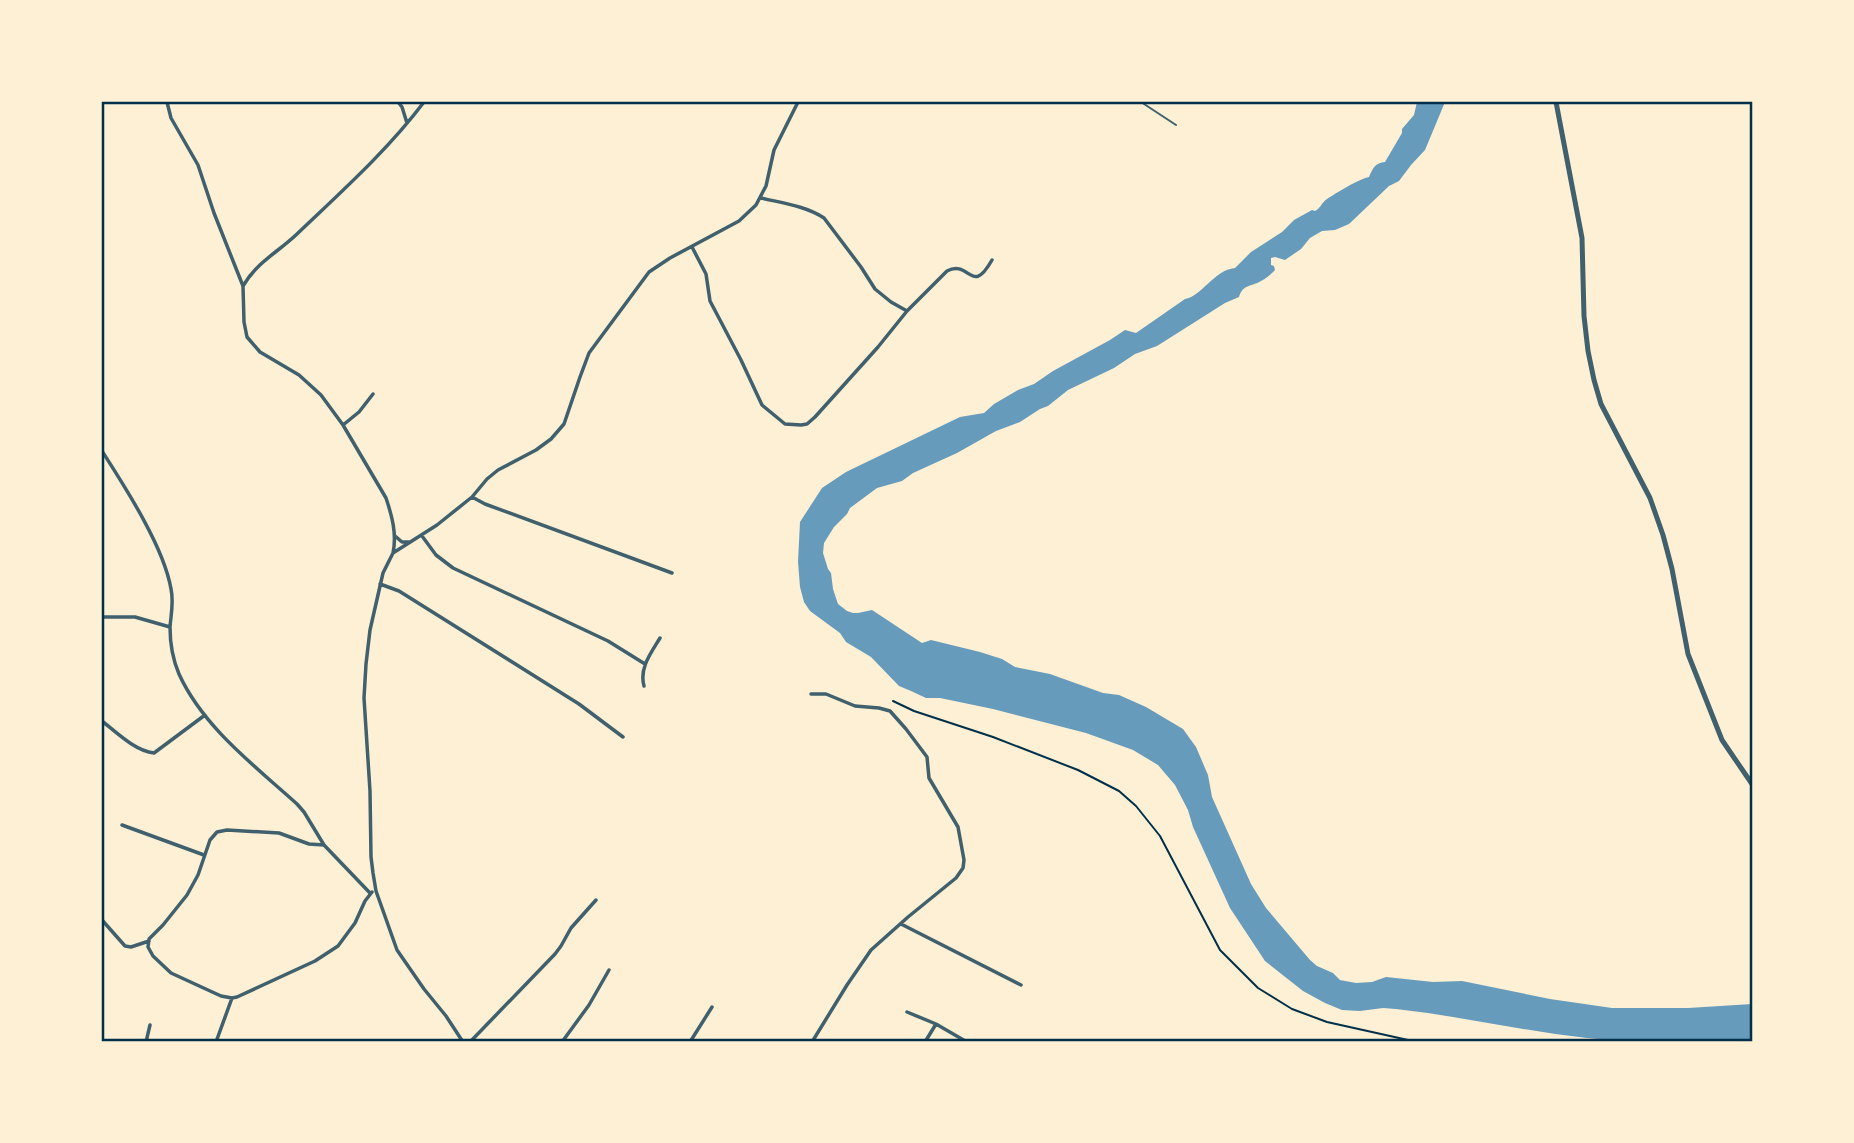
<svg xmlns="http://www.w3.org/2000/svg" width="1854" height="1143" font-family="'Times New Roman',serif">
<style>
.water{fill:#669bbc}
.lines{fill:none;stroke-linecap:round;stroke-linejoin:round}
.path{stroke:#003049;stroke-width:2}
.service{stroke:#3f606c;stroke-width:2}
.minor{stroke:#3f606c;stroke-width:3.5}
.tertiary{stroke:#3f606c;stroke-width:5}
.neatline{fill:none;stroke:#003049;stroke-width:2.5}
</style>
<rect width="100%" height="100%" fill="#fdf0d5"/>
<path class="water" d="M1417,102H1445L1425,150L1411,165L1399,181L1389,186L1349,224L1335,230L1322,231L1310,238L1301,249L1285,260L1275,257L1271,258V265L1274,266L1275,270C1271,274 1267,278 1261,281C1251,287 1243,284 1239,297L1225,303L1157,346L1135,354L1114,368L1068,390L1048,406L1040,409L1020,422L996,431L957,453L913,473L902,481L877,488L850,508L847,514L834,527L824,543L823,553L828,569L831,573L833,589L838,604L847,611L853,613H858L872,610L922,643L931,640L980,652L1002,659L1015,667L1050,674L1103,693L1119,695L1146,707L1183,729L1196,747L1208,775L1212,797L1251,884L1266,908L1310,960L1317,966L1333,973L1340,980L1356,983L1372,982L1386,977L1433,982L1462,981L1550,999L1612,1008H1688L1752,1004V1041C1697,1042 1642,1044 1587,1038C1523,1031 1460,1016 1396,1009L1383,1008L1360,1011L1342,1010L1325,1003L1303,991L1265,961L1230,908L1193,827L1188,810L1175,785L1158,765L1133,750L1086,733L993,709L940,698H926L911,691L899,686L871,657L846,642L840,633L810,611L804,602L800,587L798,562L800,522L822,488L846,472L960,417L984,413L994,404L1018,390L1034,384L1053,371L1110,340L1125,330L1136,333L1185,299C1202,296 1214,270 1235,268L1251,252L1282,232L1294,220L1312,210L1315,211C1321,208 1321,203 1327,199C1336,193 1359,179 1369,177C1373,168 1375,163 1385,162L1402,133V129L1414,115Z"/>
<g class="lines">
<path class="path" d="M893,701L914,711L993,737L1078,770L1119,791L1136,806L1160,836L1220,950L1258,988L1292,1009L1327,1022L1417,1042"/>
<path class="service" d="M1141,102L1176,125"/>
<path class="minor" d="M167,102L171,118L198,165L214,213L243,286L244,322L247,337L260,352L299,375L321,395L343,425L386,498C392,516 397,534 393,553
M398,102L402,107L407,123
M761,198C782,203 806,206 824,218L861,267L875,289L891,302L907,311
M692,247L706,274L710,301L741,360L762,405L785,424L801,425L807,424L815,417L878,347L907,311L947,271C970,259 971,297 992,260
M243,286C257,262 277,253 297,234C341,192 387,151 424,102
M343,425L359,412L373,394
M102,451C125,487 164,547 171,589C174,602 171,614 170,627C170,642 173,660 179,674C203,727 255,766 297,804L304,812L324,845L370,893
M472,497L485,504L672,573
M395,536L402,542H409
M422,536L436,555L453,568L608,641L645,664
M380,584L399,591L579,704L623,737
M102,617H135L170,627
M644,686C639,668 651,653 660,638
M811,694H826L855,706L879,708L890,711L906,729L927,757L929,778L958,827L964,860L963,868L956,878L908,917L871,950L847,985L812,1042
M102,721C116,732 135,751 154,753L205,715
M122,825L204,855
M324,845L309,844L279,833L227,830L217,832L210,840L198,875L187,895L163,925L149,939L148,947L153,956L171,973L221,996L232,998L237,997L315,961L338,946L355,923L365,901L372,892
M102,920L125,946L131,947L149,941
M901,924L1021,985
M907,1012L936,1024
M146,1042L150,1025
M216,1042L232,998
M463,1042L446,1016L424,989L397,950L376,891L373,873L371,857L370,791L364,698L366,664L370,630L383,573L393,553L437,525L472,497L487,479L498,470L536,450L551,439L564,424L580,377L589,353L649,272L670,258L739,221L756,205L766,186L774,150L798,102
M470,1042L555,954L561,946L571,928L596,900
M562,1042L589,1005L609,970
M690,1042L712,1007
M925,1042L936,1024L967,1042"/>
<path class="tertiary" d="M1556,102L1582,238L1584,316L1588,351L1594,380L1601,404L1650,498L1663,535L1672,569L1688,654L1722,740L1752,784"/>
</g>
<rect width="1854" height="1143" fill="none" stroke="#fdf0d5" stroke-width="206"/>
<rect x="103" y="103" width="1648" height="937" class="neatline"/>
</svg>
